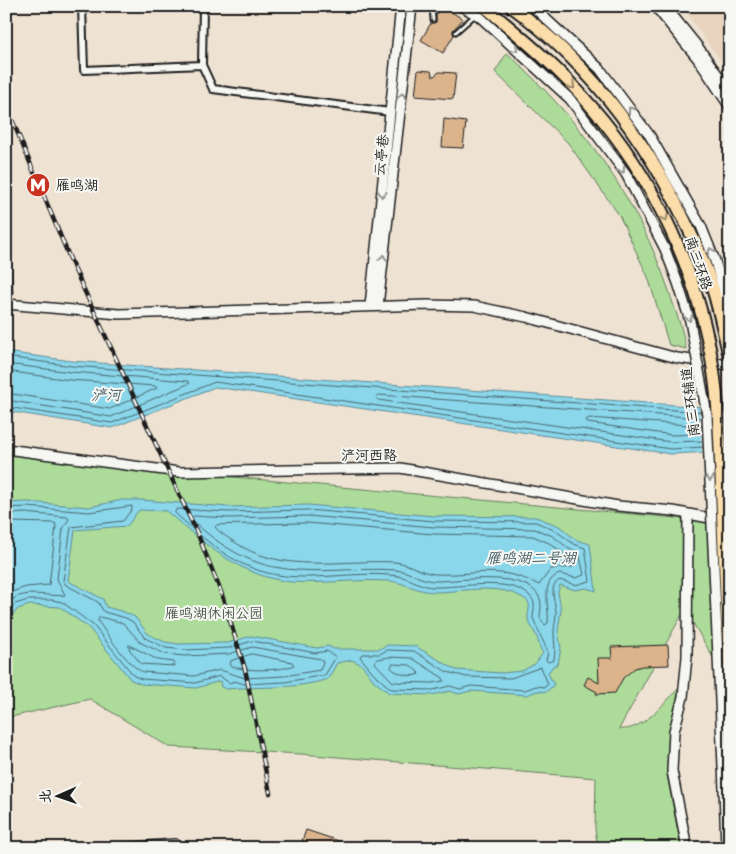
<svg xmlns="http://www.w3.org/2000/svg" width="736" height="854" font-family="'Patrick Hand','LXGW WenKai TC',sans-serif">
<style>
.built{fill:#e8d4be}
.green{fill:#acdb9a;stroke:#647c5b}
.water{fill:#8ad6ea;stroke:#5e8c98;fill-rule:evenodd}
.pier{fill:#eee2d3}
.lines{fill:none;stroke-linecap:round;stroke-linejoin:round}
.shore{stroke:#48666e;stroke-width:1}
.building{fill:#dbb48c;stroke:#1c1c1c}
.lane-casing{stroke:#1c1c1c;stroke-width:7}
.street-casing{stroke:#1c1c1c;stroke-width:10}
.secondary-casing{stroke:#1c1c1c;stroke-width:12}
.highway-casing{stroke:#1c1c1c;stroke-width:15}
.lane{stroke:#f6f6f2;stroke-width:3}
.street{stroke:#f6f6f2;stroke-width:6}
.secondary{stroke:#f6f6f2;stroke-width:9}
.highway{stroke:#faddab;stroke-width:11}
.rail-casing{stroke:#1c1c1c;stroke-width:4.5}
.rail{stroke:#f6f6f2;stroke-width:2.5;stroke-dasharray:8;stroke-linecap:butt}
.secondary-bridge-casing{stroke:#1c1c1c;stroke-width:12;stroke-linecap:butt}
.highway-bridge-casing{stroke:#1c1c1c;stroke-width:15;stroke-linecap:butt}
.secondary-bridge{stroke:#f6f6f2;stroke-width:9}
.highway-bridge{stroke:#faddab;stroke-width:11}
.oneway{stroke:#949492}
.oneway2{stroke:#96866b}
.labels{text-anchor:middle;stroke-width:4;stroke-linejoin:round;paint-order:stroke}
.street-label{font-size:14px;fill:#1c1c1c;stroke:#f6f6f2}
.poi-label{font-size:14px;fill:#1c1c1c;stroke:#f6f6f2;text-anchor:start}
.park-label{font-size:14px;fill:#475542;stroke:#f6f6f2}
.water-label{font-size:15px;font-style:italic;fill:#425d64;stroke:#f6f6f2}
</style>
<rect width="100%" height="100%" fill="#eee2d3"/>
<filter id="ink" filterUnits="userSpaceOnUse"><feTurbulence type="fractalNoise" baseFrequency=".02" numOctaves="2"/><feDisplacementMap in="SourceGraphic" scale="10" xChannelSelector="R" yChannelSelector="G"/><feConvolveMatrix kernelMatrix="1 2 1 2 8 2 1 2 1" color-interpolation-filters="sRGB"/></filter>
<g filter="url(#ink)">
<path class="built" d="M681,6H730V75L721,61Z"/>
<path class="green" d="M507,53C581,121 636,195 669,291C675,311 683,329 686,349L669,345L648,277L619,215L568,143L495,72Z
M6,450L179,472L730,523V687L685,609L619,729C642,732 664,703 679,688L667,774L681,848H598L595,829L596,778L301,754L169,747L90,699L6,718Z"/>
<path class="water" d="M6,352L72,361L730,409V451L671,454L215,387L112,428L6,411Z
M122,500H142L228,507L308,505L434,516L536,517L559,526L576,540L590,544L596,591L586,588L575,590L560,585L558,592L561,610L558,631L561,648L558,664L553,666L548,673L554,685L546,692L537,691L527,695L471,691L459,694L450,691L432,695L389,693L374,681L362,665L352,660L337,663L328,679C295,690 258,686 226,689L221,687L220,681L196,688L141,684L131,680L89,628L60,607L29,605L18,609L6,622V503L27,502L89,507ZM139,510L166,511C204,543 240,577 292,582C324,584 356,579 388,581C404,582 418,592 435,592C464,592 499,582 525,599C533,604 527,612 528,619C529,624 533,628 535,633C539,640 538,646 543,653L535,664L522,671L502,673L456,670L415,646L388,645L379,649H334L328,646L317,648L251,636L228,643L178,644L165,642L148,634L135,617L124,612L106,607L103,599L68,581L75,530L127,526Z"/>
<path class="pier" d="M699,404L730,406V454L702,455Z"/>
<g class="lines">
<path class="shore" d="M6,357L72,366L701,412
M6,364L71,372L188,381L190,383L111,417L6,400
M6,371L70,380L155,386L157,388L110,409L6,393
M6,407L112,423L215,382L671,449L703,447
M702,418L379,395L376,397L378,400L671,442L703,441
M702,426L589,418L586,420L588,423L672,435L702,434
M6,508L27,507L89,512L132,506V509L123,521L71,527L63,581L66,585L98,602L104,612L126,618L133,622L145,638L166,648L185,650L229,648L252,641L316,653L327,651L336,657L325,675L285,682L244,684L235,681L229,683L220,676L195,683L142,679L134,676L93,625L62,602L52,600H28L15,604L6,614
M177,509L228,512L308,510L434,521L536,522L556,531L574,544L585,548L590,581L575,585L560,580C547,586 556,602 556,613C556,619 554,626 554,632C554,642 556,649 554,660L548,662L546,660L548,652C546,648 534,621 533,618C533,610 537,603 530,596C509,576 460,588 434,587C421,587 411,578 398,576C350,569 299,587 252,568C223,557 197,533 175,513Z
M6,514L26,513L67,517L69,519L63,529L57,579L65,595C47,598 20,586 6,606
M194,516L229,518L308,516L434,527L535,529L553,536L569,549L579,552L584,575L576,578L560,574C539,580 550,608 548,623L545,625L540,618C540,612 542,606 540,599C529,569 460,581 436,581C421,581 410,571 396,570C355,567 313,575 274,567C243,561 214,541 192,520Z
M6,522L55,523L56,526L49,585L26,587L6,594
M307,523L433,534L533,536L549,543L571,558L573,567L551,569L539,585C499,564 475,576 435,574C421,573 409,563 395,562C341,559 281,575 233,541C227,537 220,533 215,527L217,525Z
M100,617L123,623L141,643L165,654L184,656L229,654L252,647L321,659L323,662L320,670L284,676L245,678L220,670L194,676L143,672C129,667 107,634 98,621Z
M129,645L158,660L174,662L175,666L141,664L130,650Z
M388,650L414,651L447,672L467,677L511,678L541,667L548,684L545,687L536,686L525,690L471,686L460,689L450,686L433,690L391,689L377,677L360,657L362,654H379Z
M252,654L292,662L294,665C284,671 240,672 230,665L231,661Z
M389,657L412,658L443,678L444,681L432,683L393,682L375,663L376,660Z
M393,664L410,665L420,674C412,678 397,674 391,668Z"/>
</g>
<path class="building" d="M441,6L463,19L453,30L454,35L443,53L421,40L431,23L436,22V15Z
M418,70L431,71L433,77L439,72L456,73L453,99L415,96Z
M444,119L466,122L463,148L442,147Z
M6,268H11L13,294L6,293Z
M668,645L669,665L642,666L635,668L623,678L615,693L596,694L597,692L584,685L588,677L599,683L598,658H612L611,647Z
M306,830L342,842L340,848H322L302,841Z"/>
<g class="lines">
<g class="lane-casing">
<path id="lane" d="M432,6L433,20
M456,32L474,16"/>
</g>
<g class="street-casing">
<path id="street" d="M82,6L84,70L202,65
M203,6L202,65L213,89L390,112"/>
</g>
<g class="secondary-casing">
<path id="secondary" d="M461,6L479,16
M532,6L600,69L650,136L701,226L715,261L730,315
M655,6L698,59L730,107
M665,6L698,47L730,92
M6,304L119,314L427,305L474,306L526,317L677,358L730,365
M370,306L401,6
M378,306L412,6
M6,449L179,472L400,468L618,506L673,511L730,522
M724,788L726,848
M122,848L175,844
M687,848L672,771L674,731L683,697L687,657L688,515"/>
</g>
<g class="highway-casing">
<path id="highway" d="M511,6C599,70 661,161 703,261C716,292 722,326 730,359"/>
</g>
<use href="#lane" class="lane"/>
<use href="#street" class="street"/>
<use href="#secondary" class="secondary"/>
<use href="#highway" class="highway"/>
<g class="rail-casing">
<path id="rail" d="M6,105L73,266L198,535L221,592L245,669L270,793"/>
</g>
<use href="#rail" class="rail"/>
<g class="secondary-bridge-casing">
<path id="secondary-bridge" d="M479,16L570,99L626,174L665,249L678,283L690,321L707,415L724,788"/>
</g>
<g class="highway-bridge-casing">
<path id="highway-bridge" d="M484,6C521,37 559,68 590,105C653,176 699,274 713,368C720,412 720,457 722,501C725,564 727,626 730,688"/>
</g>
<use href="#secondary-bridge" class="secondary-bridge"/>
<use href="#highway-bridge" class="highway-bridge"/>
</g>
<defs><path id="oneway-chevron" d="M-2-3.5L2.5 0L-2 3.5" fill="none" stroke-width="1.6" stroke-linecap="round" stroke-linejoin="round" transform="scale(1.25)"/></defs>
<g class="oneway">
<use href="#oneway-chevron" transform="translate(515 49) rotate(42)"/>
<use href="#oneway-chevron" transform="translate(402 96) rotate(-84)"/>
<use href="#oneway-chevron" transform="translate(631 110) rotate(-126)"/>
<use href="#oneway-chevron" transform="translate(622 170) rotate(55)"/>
<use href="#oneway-chevron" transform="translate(382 194) rotate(96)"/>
<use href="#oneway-chevron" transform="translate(711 251) rotate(-111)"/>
<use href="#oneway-chevron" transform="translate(383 258) rotate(-84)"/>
<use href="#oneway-chevron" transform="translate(689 318) rotate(74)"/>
<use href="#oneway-chevron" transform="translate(710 478) rotate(87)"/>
</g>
<g class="oneway2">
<use href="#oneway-chevron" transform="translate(572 86) rotate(45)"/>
<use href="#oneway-chevron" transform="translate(665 218) rotate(64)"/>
</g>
</g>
<defs>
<g id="metro-disc" transform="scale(1.25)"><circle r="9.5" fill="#c8321e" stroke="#f6f6f2"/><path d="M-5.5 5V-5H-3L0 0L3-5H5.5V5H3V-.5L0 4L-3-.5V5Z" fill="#fff"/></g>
</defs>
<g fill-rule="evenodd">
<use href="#metro-disc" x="38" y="185"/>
</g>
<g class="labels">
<g class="street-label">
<text transform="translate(381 155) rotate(-84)" y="5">云亭巷</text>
<text transform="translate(699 263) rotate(71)" y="5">南三环路</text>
<text transform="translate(690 402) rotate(-97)" y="5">南三环辅道</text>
<text x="369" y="460">浐河西路</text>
</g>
<g class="poi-label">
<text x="56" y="190">雁鸣湖</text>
</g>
<g class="park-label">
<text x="214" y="618">雁鸣湖休闲公园</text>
</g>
<g class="water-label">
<text x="106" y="400">浐河</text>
<text x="531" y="563">雁鸣湖二号湖</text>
</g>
</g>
<rect width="736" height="854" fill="none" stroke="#f6f6f2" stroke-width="25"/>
<rect x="12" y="12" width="711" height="829" fill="none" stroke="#1c1c1c" stroke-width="2" filter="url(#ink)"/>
<g transform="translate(58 796) rotate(268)" stroke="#f6f6f2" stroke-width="4" paint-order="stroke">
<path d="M0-4L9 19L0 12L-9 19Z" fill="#1c1c1c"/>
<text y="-8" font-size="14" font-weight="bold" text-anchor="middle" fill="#1c1c1c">北</text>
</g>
</svg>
